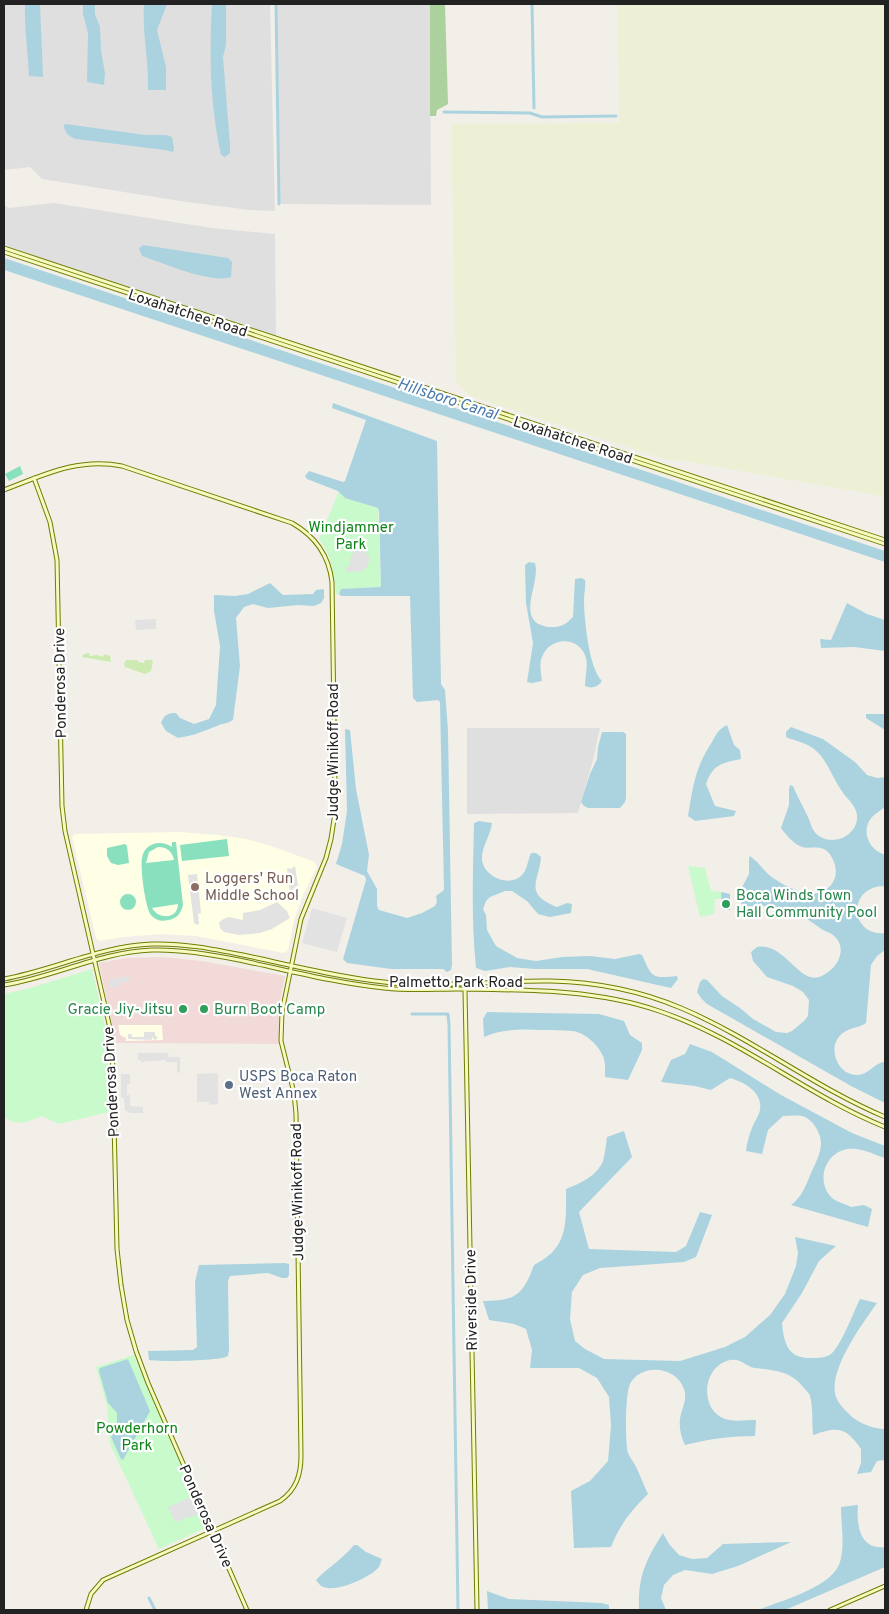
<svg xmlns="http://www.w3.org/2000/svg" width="889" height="1614" font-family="Overpass,sans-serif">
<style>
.residential{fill:#e0dfdf}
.commercial{fill:#f2dad9}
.education{fill:#ffffe5}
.farmland{fill:#eef0d5}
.grass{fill:#cdebb0}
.forest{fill:#add19e}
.park{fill:#c8facc}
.pitch{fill:#88e0be;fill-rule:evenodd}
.parking{fill:#e2e2e2}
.water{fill:#aad3df}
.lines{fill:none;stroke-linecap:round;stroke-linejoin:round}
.canal{stroke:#aad3df;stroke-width:3}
.secondary-casing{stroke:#707d05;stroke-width:5}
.secondary{stroke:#f7fabf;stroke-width:3}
.education-dot{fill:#8d6e63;stroke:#fff;stroke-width:2}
.leisure-dot{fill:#2e9e5b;stroke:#fff;stroke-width:2}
.service-dot{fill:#5c6f8a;stroke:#fff;stroke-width:2}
.labels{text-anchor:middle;stroke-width:4.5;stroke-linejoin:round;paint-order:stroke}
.street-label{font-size:15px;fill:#222;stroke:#fff}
.park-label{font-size:15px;fill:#0c8416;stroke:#fff}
.education-label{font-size:15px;fill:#785e54;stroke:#fff;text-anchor:start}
.leisure-label{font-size:15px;fill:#27864d;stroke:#fff;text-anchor:start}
.service-label{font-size:15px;fill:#4e5e75;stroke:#fff;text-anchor:start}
.water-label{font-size:16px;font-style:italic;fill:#4a7aab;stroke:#fff}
</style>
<rect width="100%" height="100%" fill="#f2efe9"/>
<path class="residential" d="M4,4H270L275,211L250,210L187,202L42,179L30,167L4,170Z
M277,4H430L431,205L280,204Z
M54,203L212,228L275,234L276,337L4,247V205L9,208Z
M467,728H600L592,764L578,813L467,814Z"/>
<path class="commercial" d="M161,957L202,961L285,976L279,1007V1044L116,1043L99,963L127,958Z"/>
<path class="education" d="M179,832L218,835L246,839L274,847L315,862L317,867L303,895L294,920L288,950L284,953L196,936L162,934L123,937L100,941L96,938L72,837L75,834Z
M118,1025H162L163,1040L126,1041V1038L120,1035Z"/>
<path class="farmland" d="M618,4H885V535L882,534V496L684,461L668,460L470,396L456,381L451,124L619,123Z"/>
<path class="grass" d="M89,653L90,656L97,655L103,657L104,654L110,656L111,662L82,657L84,654Z
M126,660H138V662L144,663L145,660H152L153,662L151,671L145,674L125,667L124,664Z"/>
<path class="forest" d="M430,4H445L448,104L437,110L436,116H430Z"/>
<path class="park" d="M339,491L345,498L378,508L381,585L380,587L341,589L339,594H336C334,574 332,556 319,539Z
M688,866L705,868L711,891L721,892V899H715L714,914L700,917Z
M92,969L108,1039L109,1112L59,1124L42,1116C26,1122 19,1127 4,1117V994L27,989Z
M134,1355L208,1527L159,1549L110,1444L107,1406L96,1367Z"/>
<path class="pitch" d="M20,466L23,474L9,481L5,474Z
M227,839L229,856L182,861L180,845Z
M172,842H176L183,905C181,913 177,919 168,920C162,922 155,920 151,915C145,907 140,867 142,858C144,843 161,839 172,847ZM158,847C167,847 172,851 174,860L146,863L149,852ZM178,904C178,919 159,920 152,908Z
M125,844L127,846L129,863L118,865L111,863L107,856V848Z
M120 902a8 8 0 1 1 16 0a8 8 0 1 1-16 0Z"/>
<path class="parking" d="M362,548L363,551L365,550L366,553H368L370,562L367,563L368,568L363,569V571L346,572V567L351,566L349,565L351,556L356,549Z
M156,619V629L136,630L135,620Z
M295,866L298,885L293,889V894L290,893L287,868L291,869Z
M197,874L201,913L198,914L199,924L197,925L194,923L188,875Z
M277,902L287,911L290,918L272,929L260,933L239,935L224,932L220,928L219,923L223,919L229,917L243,920V913L260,910Z
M312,908L347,918L337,952L302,943Z
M129,976L130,981L119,983L120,986L110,988L109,980Z
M144,1032H155V1035L158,1038L155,1040L152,1037V1040L128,1039V1034H132V1037H144Z
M138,1053H168L169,1057H180V1072L177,1073V1062H166L165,1060L141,1062V1060H138Z
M218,1073V1104L209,1105V1102H197V1074Z
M121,1074H130V1084H127V1095H130V1106L143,1107V1113H130L125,1110L124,1098H121Z
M191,1497L198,1514L175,1522L168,1507Z"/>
<path class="water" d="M25,4H40L43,77L29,76C28,52 24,28 25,4Z
M83,4H95V14L100,27L101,51L105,73L104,85L87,82L88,33L83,14Z
M144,4H167L157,30L166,67V90H148C149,61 142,33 144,4Z
M212,4H226V45L223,57L230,145V153L225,157L221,155C210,105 209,54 212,4Z
M66,124L145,135H166L172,137L174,148L173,152L165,150L76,139C69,137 64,132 64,125Z
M143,245L228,258L232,262L231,277C211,284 163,263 142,256L139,248Z
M4,258L885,551V562L4,270Z
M333,403L437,441L441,684L445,690L448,731L452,965L451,970L447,972L443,969H391L347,963L343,959L366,880L365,876L336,864L342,844L347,811L345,729L350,730L356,789L369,855L367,871L377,889V906L379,910L407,918L422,913L435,906L437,902L436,896L444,890L440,702L438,700L417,702L413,698L410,596H341L339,594L341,589L380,587L381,585L379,512L378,508L345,498L338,491L307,479L305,476L309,471L343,482L345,481L366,420L332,408Z
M529,562L535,563C541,584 513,622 549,627C561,628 566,624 573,617L575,579L582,578L585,580C586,587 584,593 584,600C584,618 589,669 602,681C598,687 592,689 585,686C585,677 588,667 586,658C580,636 550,636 542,657C539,664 541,673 542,681L532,683L527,682L533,643L526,603L525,565Z
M270,583L283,595L313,594L316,590L324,589V598L321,603L314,606L298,605L268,608L253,604L244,607L236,618L240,666L233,720C227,724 223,723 217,726C204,731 192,736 178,738L166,731L161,723C164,715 168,713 176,713L180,718L194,724L209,719L216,705L220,646L214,611V595L235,596L248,594Z
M847,603L867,614L885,620V651L854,647L821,648L820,639L831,640Z
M866,714H885V730L866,718Z
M727,725L734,745L740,750L741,759C722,763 713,764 706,784L715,806L736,811L734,816L695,821L688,816C693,786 695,768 712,742C716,734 719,729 727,725Z
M791,727L823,739L855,762L867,775L877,778L885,777V807C881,810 876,813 872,817C860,831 869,850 885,855V886C846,886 850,937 885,933V950L877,956L871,965L866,1023C861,1027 854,1027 848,1030C834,1036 831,1051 838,1063C841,1070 849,1075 857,1075C869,1075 875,1062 885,1062V1103L851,1086L707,1004L701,998L697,992L700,982L703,979L707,980L722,996L740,1008L753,1019L776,1032L787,1033L792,1031L804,1021L808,1016L809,1000L803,992L793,986L767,977L753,961L751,952L757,947C784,942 799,984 819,977C836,971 850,949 833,935C829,932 824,931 820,928C809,920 799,913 786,909C771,904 761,907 745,906H742L739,893L749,874V859L750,856C757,861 763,869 769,875C785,887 815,904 831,885C838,876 837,866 831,856C823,842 809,851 800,846C793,843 786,835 781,828L789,805V789L790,785L793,786C797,796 803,806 808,817C810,821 811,827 814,831C827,849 859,838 857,815C856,805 846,798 841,790C832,777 827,759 814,749C805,742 795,741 786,737V732Z
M602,732H623L626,734V798L625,802L620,808H588L584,806L581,802L590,774L597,759L598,747Z
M479,821L492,823C491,835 481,847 482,860C484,877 510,888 522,875C527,870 528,860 531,853H536L541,857C539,882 523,893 557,907L567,903L572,904L571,913L550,917L538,914L527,901L512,891H505L490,897L486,901L483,909L486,915L487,930L496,946L517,958L536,961L562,957L590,956L615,959L639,954L642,955C652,977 651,979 677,976L678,979L671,988L587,969H535L510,967L485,971L476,968C471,919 473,871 474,823Z
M721,892L730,894V910L722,909Z
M487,1012L599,1014L624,1021L630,1035L642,1043V1050L628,1080L605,1077C605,1070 606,1061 602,1054C597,1044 584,1032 572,1031C562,1030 551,1030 541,1030C522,1029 502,1029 484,1037L483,1019Z
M690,1044L712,1052L781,1095L852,1133L885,1146V1158C873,1154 860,1147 847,1149C826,1153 816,1179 830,1196C834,1201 845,1204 851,1207L864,1205L872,1209L868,1227L791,1205C802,1197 806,1185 811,1173C815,1164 821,1153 821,1143C821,1133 812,1118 802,1116C796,1115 789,1116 783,1116L768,1130L762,1154L746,1151C747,1143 749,1135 752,1128C754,1122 759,1116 760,1110C763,1092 744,1082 730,1078L711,1090L695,1086L661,1082L671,1060L685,1054Z
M624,1131L632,1157L579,1212L589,1249L676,1252L686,1246L700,1212L712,1215L696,1257L684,1262L600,1268L583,1275L572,1292L570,1319L575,1341L585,1349L604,1359L680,1361L725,1347L745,1337L770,1315L785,1294L796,1266L798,1253L795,1237L836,1246L819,1261L802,1293L782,1323C784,1344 788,1359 812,1358C818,1358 826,1358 831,1354C841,1346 854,1311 860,1299L877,1303C863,1323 827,1371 836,1397C838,1403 845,1410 850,1415C858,1423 874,1429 885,1429V1460L877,1461L871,1472L857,1474L861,1463V1449C846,1427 838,1426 813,1435C812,1423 813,1407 810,1396C809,1393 805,1389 803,1387C791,1371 773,1370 755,1368C746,1367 742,1358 730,1360C702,1366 699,1410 725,1419C734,1422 746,1420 756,1420L755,1436C731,1436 709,1439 685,1445C681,1437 679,1428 680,1419C681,1409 688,1400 684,1389C676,1366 641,1363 630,1384C625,1394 625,1442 628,1453C630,1458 635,1464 637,1469C641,1477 644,1486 648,1494C632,1509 619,1526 611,1547L574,1548L571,1491L590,1481L608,1461L611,1426L609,1397L597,1378L579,1368H530L532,1350L526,1329L514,1324L489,1320L483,1301C516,1301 523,1295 534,1265C569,1248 566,1223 566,1189C579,1184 597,1176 603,1161C605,1154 606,1145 607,1137Z
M285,1263L289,1264V1275L287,1278H282L268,1273L230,1276L228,1281L229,1349L228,1356C222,1361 158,1362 149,1360L148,1351L193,1350L197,1347L195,1282L199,1265Z
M128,1359L150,1411L123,1460L121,1459L111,1437L117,1426V1413L108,1403L99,1371L100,1368Z
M858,1505C856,1525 860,1550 885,1547V1567L785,1610H758C780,1601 833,1587 840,1562C845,1545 841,1525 841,1507Z
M663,1533L669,1544L679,1555L692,1559L707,1558L723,1544L791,1542L738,1566L712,1574L685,1570L673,1575L664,1585L661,1598L666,1610H639C638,1577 645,1561 663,1533Z
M354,1545H357L366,1552L382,1559C381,1562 380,1565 379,1567C371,1577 341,1590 328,1588C323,1588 319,1585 316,1580C328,1567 343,1559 354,1545Z
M487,1591L509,1599L602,1603L609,1605V1610H488Z"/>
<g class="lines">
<path class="canal" d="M276,4L279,204
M532,4L534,108
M444,112L530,113L542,117L616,116
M412,1014H448L449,1025L458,1610
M149,1598L155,1610"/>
<g class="secondary-casing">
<path id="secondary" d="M4,248L885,540
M4,252L885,544
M34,478L50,522L57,560L62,806L65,831L112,1037L117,1249L121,1285L127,1320L136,1351L148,1383L247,1610
M4,490C43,475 79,457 122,466L292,523C315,536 329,556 332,582L335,788V813L331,839L326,858L301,919L282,1012L281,1041L294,1093L296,1114L301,1456C301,1475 296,1490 280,1501L103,1580L91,1594L86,1610
M4,979C54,970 100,946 152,944C183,943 213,949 243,955C290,965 337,977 384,982C439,989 495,980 551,981C594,982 641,991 681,1008C752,1038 814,1087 885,1117
M4,985C55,977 99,952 152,950C181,949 210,954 239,960C287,970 335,983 384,988C409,991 433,989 458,989C526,990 595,989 659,1011C740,1038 806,1095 885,1127
M465,990L477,1610
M830,1610L885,1586"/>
</g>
<use href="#secondary" class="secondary"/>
</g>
<circle class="education-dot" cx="195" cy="887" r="5"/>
<g class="leisure-dot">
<circle cx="726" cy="904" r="5"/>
<circle cx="183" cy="1009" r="5"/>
<circle cx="204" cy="1009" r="5"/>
</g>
<circle class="service-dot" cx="229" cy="1085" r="5"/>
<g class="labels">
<g class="street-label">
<text transform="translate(188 313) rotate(18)" y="5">Loxahatchee Road</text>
<text transform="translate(573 440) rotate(18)" y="5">Loxahatchee Road</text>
<text transform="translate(60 683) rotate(-91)" y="5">Ponderosa Drive</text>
<text transform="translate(333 752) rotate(-90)" y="5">Judge Winikoff Road</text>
<text x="456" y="987">Palmetto Park Road</text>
<text transform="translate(111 1082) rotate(-93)" y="5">Ponderosa Drive</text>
<text transform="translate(297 1192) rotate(-91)" y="5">Judge Winikoff Road</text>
<text transform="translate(471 1300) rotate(-91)" y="5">Riverside Drive</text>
<text transform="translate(206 1516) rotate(66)" y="5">Ponderosa Drive</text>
</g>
<g class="park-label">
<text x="351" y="532">Windjammer<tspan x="351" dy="17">Park</tspan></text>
<text x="137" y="1433">Powderhorn<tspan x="137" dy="17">Park</tspan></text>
</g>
<g class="education-label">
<text x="205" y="883">Loggers' Run<tspan x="205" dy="17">Middle School</tspan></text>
</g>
<g class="leisure-label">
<text x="736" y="900">Boca Winds Town<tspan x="736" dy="17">Hall Community Pool</tspan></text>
<text x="173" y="1014" text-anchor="end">Gracie Jiy-Jitsu</text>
<text x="214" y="1014">Burn Boot Camp</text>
</g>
<g class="service-label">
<text x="239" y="1081">USPS Boca Raton<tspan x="239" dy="17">West Annex</tspan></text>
</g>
<g class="water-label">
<text transform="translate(448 398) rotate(18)" y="6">Hillsboro Canal</text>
</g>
</g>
<rect width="889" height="1614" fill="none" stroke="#222222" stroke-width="10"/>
</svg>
